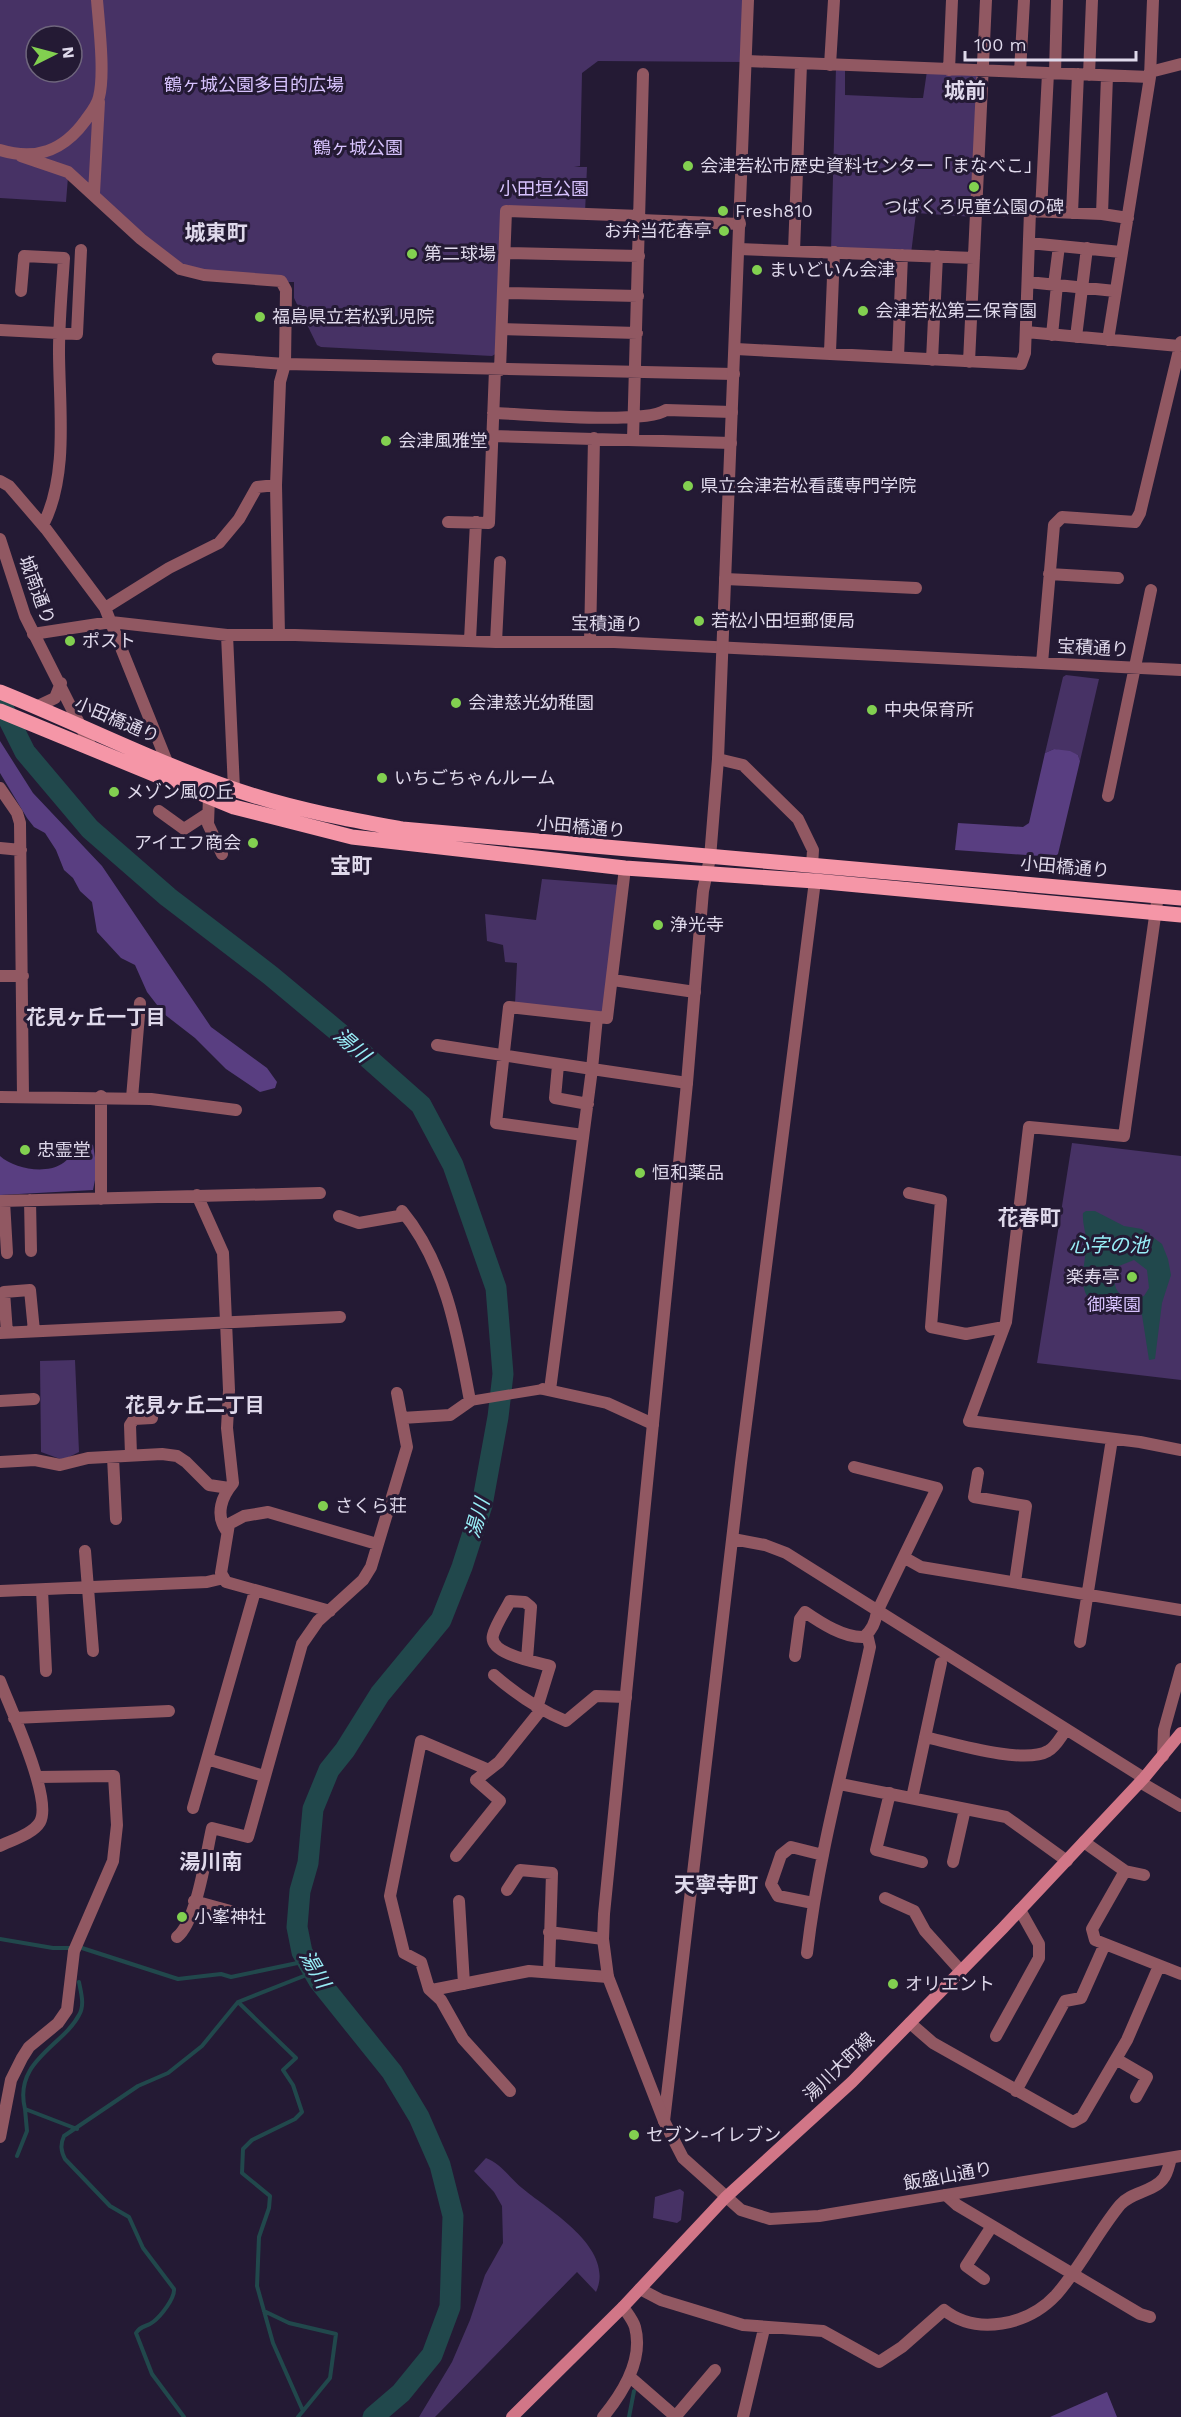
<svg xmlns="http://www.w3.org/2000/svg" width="1181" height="2417" font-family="'Work Sans','Noto Sans JP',sans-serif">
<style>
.green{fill:#473265;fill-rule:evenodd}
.forest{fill:#593e81}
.water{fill:#21484c}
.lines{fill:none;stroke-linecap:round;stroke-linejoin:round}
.stream{stroke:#21484c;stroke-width:4}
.river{stroke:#21484c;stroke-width:21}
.pedestrian{stroke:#915862;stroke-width:10}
.minor{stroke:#915862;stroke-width:12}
.tertiary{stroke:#915862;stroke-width:12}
.secondary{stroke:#d17687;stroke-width:12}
.primary{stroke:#f596a7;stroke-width:15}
.poi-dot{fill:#82d050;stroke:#241a34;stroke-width:2}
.labels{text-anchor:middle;stroke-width:6;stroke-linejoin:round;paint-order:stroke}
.park-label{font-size:18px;fill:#d7c2fd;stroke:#241a34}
.poi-label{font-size:18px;fill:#dfd9eb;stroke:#241a34;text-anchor:start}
.street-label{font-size:18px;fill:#dfd9eb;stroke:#241a34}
.neighbourhood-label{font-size:20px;font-weight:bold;fill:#dfd9eb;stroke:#241a34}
.water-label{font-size:20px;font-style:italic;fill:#98eef7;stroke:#241a34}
.quarter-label{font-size:21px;font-weight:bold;fill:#dfd9eb;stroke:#241a34}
</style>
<rect width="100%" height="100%" fill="#241a34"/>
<path class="green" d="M0,0H747L745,62L598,61L582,73L580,166L574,167H587L585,213L504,210L499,352L492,356L321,347L317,345L294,298V282H261L190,276L68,177L66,202L0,198ZM36,36H72V72H36Z
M836,67L845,68V95L913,98H923L927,71L976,74L981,82L974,217L916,213L911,254L831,250Z
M1066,675L1099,679L1080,761L1078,755L1054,749L1045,753L1063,677Z
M542,879L620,885L605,1014L515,1004L517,963L505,962L503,945L487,941L485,914L536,920Z
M1072,1143L1181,1156V1380L1037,1363Z
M75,1360L79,1452L63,1460L41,1452L40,1361Z
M486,2158C500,2163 510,2178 522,2188C548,2210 616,2248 596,2292L577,2272L435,2417H419L452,2362L470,2320L485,2275L503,2243L502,2206L494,2192L474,2171Z
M680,2189L684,2192L681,2220L677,2223L653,2218L655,2197Z"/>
<path class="forest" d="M0,741L33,793L102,866L211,1027L267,1068L277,1082L275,1088L260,1092L226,1069L195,1038L164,1014L147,992L135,965L121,958L97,932L92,902L80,891L73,878L64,870L56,850L45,833L34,827L27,818L0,773Z
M1054,749L1070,751L1078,755L1080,761L1058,854L1054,857L955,850L958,823L1023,827L1029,823L1045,753Z
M86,1141L93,1145L97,1170L93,1190L0,1195V1156C19,1173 68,1178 74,1146Z
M1107,2392L1117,2417H1049H1050Z"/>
<path class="water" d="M1086,1211H1095L1124,1226L1142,1229L1162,1244L1168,1259L1171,1275L1162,1303L1155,1359L1149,1360L1142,1315L1127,1303L1129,1300L1144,1296L1149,1288L1147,1270L1134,1260L1119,1266C1113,1281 1112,1289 1126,1299L1124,1302L1095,1305C1074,1289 1087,1263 1086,1241C1086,1232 1082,1223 1083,1213Z"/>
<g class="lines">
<path class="stream" d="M0,1939L53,1948H82L178,1979L221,1974L231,1977L307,1961
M238,2002L296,2058L283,2070L293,2085L302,2112L295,2119L252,2140L243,2149L242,2173L270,2196L269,2208L259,2237L257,2286L273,2343L303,2411
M77,2129L25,2109C13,2061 63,2046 79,2015C85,2005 81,1993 79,1982
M17,2156L27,2131L25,2109
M264,2311L289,2323L336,2334L330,2378L298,2417
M184,2417L152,2374L136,2333C141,2325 147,2327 153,2322C161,2316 175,2298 174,2289L143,2248L129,2217L110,2206L65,2159C61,2151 60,2145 64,2136L138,2086L168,2073L202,2046L238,2002L314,1972
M629,2417L634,2391"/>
<path class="river" d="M0,702L25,752L90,829L168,897L270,975L342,1035L421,1105L453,1165L496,1288L503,1374L498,1417L482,1505L462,1567L441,1620L380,1694L345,1750L329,1770L313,1809L308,1863L300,1891L297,1927L302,1952L319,1981L392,2072L419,2117L440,2165L453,2216L450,2307L432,2355L401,2393L373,2417"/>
<path class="pedestrian" d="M470,1401L543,1389"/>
<path class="minor" d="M747,61L1150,77
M830,65L834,0
M949,70L952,0
M1020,72L1024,0
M1150,72L1181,64
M1055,73L1057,0
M1089,75L1092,0
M0,150C36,161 63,151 85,121C90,114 97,106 99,97C105,74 99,25 97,0
M21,156L68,172L141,239L180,269L204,275L281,281L286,290L285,364L218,359
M94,193L99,102
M975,209L1102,214L1128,218
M1041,211L1048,73
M1072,213L1078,74
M1102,214L1107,76
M640,220L740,224
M1029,243L1121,252
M739,249L974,258
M794,251L801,64
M505,253L639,256
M1028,282L1115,291
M1054,285L1059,246
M21,291L24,256L64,258C62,289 59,320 59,351C59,406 69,475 43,525
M503,293L638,296
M502,329L637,333
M0,330L77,334L81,250
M1026,332L1179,346
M1052,335L1057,285
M1076,337L1087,248
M1108,340L1150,77L1153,0
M736,349L1021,364L1025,353L1030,211
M830,352L834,252
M898,357L902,255
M932,360L937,256
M969,362L986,0
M500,370L506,211L640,216
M493,413C526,414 644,425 666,410L732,412
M492,436L731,443
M633,439L643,74
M0,481L9,486L46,529L105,608L167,762
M448,522L489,523L495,369
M1049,574L1118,578
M725,579L916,588
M105,608L169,568L219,543L239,519L257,487L276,485
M33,634L111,622L227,635H295L496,642H614L1181,670
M227,635L234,789
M279,635L276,485L280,382L285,364L734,374
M470,640L476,522
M496,642L500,562
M590,642L594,438
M1042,663L1054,525L1062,517L1135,522L1140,513L1181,342
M718,759L743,765L798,819L813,850L812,866
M0,788L17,813L20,823L23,1097
M1108,796L1151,590
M209,797L208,824L222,854
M159,811L184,829L207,814
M0,848L21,850
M1158,895L1124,1136L1029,1127L1006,1322L969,1421L1140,1442L1181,1450
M0,976H23
M613,980L695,992
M597,1017L592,1069L687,1083
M437,1045L592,1069L550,1390
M558,1065L555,1098L588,1104
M0,1097L151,1099L236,1110
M132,1098L140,1003
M583,1135L496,1123L509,1007L607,1018L625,868
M909,1193L941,1200L931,1327L966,1334L1004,1327
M197,1195L223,1253L229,1390L227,1428L233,1483C222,1496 215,1514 226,1530
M101,1199V1096
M30,1200L31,1251
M0,1201L320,1193
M4,1201L7,1253
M402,1211C446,1264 458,1336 470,1401L450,1415L402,1418
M339,1216L359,1223L405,1215
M0,1333L340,1317
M7,1333L4,1292L30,1290L34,1331
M543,1389L607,1403L653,1424
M0,1401L34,1399
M131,1455L130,1425L134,1419L152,1418
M113,1457L116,1519
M0,1462L35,1460L60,1465L88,1458L162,1454L177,1456L186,1462L209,1485L229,1488
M978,1473L974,1497L1026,1506L1015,1582
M733,1539L765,1545L786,1553L1144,1778
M85,1551L93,1651
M905,1558L921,1567L1181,1610
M42,1590L46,1671
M0,1591L207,1582L224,1578
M330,1611L226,1582L221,1573L229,1524L244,1516L268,1512L377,1544
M1080,1642L1112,1439
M795,1656L800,1619L805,1612C821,1623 844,1638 864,1637C872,1630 875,1623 877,1612L937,1488L854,1467
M527,1659L531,1607L525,1602L510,1601C505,1611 496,1624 493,1635C488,1654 536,1662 550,1666L537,1708
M494,1675C517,1695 539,1710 566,1721L596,1696L626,1697
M0,1681C10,1708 53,1799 40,1822C33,1834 12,1840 0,1846
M14,1718L169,1711
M925,1737C952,1743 1024,1765 1048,1751C1056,1747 1061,1736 1066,1730
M1163,1756L1164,1730L1181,1669
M207,1759L264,1776
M489,1770L421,1741L390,1896L404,1953L421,1962L429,1989L441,2000L463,2039L510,2091
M1140,1782L1181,1806
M840,1784L1006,1817L1067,1861
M890,1793L876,1850L922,1862
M912,1798L941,1663
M193,1808L255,1591
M1084,1842L1125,1871L1144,1875
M456,1856L500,1801L476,1780L499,1762L540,1711
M953,1862L965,1809
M1125,1871L1092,1929L1095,1940L1181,1974
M507,1890L520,1870L552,1873L549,1972
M885,1898L914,1911L925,1931L961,1971
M194,1901L234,1912
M459,1901L464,1984
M813,1903L778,1896L771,1884L781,1855L791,1847L823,1855
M549,1932L603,1939
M177,1937C197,1921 206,1854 212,1828L248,1837L302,1644L318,1621L363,1580L371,1567L407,1447L397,1393
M807,1953C819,1850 848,1749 870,1647L867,1634
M432,1990L529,1971L608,1977
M910,2023L933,2043L1073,2122L1082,2117L1127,2040L1159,1966
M996,2036L1039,1958V1944L1020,1910
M1116,2059L1147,2077L1136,2097
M1016,2091L1065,2001L1081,1998L1105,1944
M664,2121L741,1463L815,881
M0,2137L11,2080L22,2058L29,2047L58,2023L67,2010L74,1951L113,1861L117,1825L114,1776L37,1777
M946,2195L957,2205L1140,2314L1150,2317
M984,2279L966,2266L992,2226
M640,2289L661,2300L743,2325L823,2331L879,2362L902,2347L944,2310C977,2336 1028,2325 1056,2295C1080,2268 1097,2233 1120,2205C1131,2192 1153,2192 1163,2179C1168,2173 1169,2164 1171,2158
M630,2377L676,2417
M676,2416L715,2370
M603,2417C622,2394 644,2360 635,2327C633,2320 627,2313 623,2307
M743,2417L764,2329"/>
<path class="tertiary" d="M748,0L718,759L710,858L703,891L687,1083L604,1914L603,1939L608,1977L664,2121L683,2158L741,2210L770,2219L819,2216L1181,2156
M0,539L25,616L92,749
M36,707L55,698L61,683"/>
<path class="secondary" d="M512,2417L623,2307L725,2198L852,2082L1003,1928L1144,1778L1181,1733"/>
<path class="primary" d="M0,692C85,726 167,769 255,796C303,811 353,820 402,829L1181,898
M0,711L234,807L352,837L625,868L815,881L1181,915"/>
</g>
<g class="poi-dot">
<circle cx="688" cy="166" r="6"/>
<circle cx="974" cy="187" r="6"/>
<circle cx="723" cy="211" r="6"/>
<circle cx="724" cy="231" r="6"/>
<circle cx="412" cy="254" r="6"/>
<circle cx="757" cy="270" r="6"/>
<circle cx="863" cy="311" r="6"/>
<circle cx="260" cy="317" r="6"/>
<circle cx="386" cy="441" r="6"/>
<circle cx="688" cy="486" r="6"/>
<circle cx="699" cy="621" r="6"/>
<circle cx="70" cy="641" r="6"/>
<circle cx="456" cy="703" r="6"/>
<circle cx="872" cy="710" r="6"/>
<circle cx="382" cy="778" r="6"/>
<circle cx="114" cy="792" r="6"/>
<circle cx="253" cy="843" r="6"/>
<circle cx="658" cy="925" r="6"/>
<circle cx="25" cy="1150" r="6"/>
<circle cx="640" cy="1173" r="6"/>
<circle cx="1132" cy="1277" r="6"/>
<circle cx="323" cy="1506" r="6"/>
<circle cx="182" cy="1917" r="6"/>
<circle cx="893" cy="1984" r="6"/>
<circle cx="634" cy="2135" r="6"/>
</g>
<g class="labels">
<g class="park-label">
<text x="254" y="91">鶴ヶ城公園多目的広場</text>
<text x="358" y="154">鶴ヶ城公園</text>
<text x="544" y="195">小田垣公園</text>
<text x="1114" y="1311">御薬園</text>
</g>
<g class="poi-label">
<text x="700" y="172">会津若松市歴史資料センター「まなべこ」</text>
<text x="974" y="213" text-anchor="middle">つばくろ児童公園の碑</text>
<text x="735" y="217">Fresh810</text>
<text x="712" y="237" text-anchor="end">お弁当花春亭</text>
<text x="424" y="260">第二球場</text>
<text x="769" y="276">まいどいん会津</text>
<text x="875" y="317">会津若松第三保育園</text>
<text x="272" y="323">福島県立若松乳児院</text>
<text x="398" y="447">会津風雅堂</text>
<text x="700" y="492">県立会津若松看護専門学院</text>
<text x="711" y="627">若松小田垣郵便局</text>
<text x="82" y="647">ポスト</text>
<text x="468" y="709">会津慈光幼稚園</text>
<text x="884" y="716">中央保育所</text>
<text x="394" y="784">いちごちゃんルーム</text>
<text x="126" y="798">メゾン風の丘</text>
<text x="241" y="849" text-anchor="end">アイエフ商会</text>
<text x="670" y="931">浄光寺</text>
<text x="37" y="1156">忠霊堂</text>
<text x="652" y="1179">恒和薬品</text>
<text x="1120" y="1283" text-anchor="end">楽寿亭</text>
<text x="335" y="1512">さくら荘</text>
<text x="194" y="1923">小峯神社</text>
<text x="905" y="1990">オリエント</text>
<text x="646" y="2141">セブン-イレブン</text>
</g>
<g class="street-label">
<text transform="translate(37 590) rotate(70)" y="6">城南通り</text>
<text transform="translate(607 624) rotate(1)" y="6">宝積通り</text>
<text transform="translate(1093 648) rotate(3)" y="6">宝積通り</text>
<text transform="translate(117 720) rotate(23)" y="6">小田橋通り</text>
<text transform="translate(581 827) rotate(5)" y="6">小田橋通り</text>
<text transform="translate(1065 867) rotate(5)" y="6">小田橋通り</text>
<text transform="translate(839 2067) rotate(-44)" y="6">湯川大町線</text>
<text transform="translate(948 2176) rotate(-10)" y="6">飯盛山通り</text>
</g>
<g class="neighbourhood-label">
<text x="96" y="1024">花見ヶ丘一丁目</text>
<text x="195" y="1412">花見ヶ丘二丁目</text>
</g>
<g class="water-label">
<text transform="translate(352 1045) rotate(41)" y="7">湯川</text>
<text x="1109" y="1252">心字の池</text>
<text transform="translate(477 1518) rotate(-74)" y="7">湯川</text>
<text transform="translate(315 1969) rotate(60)" y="7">湯川</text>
</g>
<g class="quarter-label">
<text x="965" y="98">城前</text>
<text x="216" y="240">城東町</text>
<text x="351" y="873">宝町</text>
<text x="1029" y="1225">花春町</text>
<text x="211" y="1869">湯川南</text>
<text x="716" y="1892">天寧寺町</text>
</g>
</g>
<g transform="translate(54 54) rotate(84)"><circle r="28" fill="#241a34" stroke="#6f667d" stroke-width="1.5"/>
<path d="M0-4.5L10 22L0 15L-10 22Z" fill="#82d050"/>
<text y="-9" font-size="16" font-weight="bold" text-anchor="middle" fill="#dfd9eb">N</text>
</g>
<path d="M965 51v9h171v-9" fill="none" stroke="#dfd9eb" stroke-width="3"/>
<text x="974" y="51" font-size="18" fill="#dfd9eb" stroke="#241a34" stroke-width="4.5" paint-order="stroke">100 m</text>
</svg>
